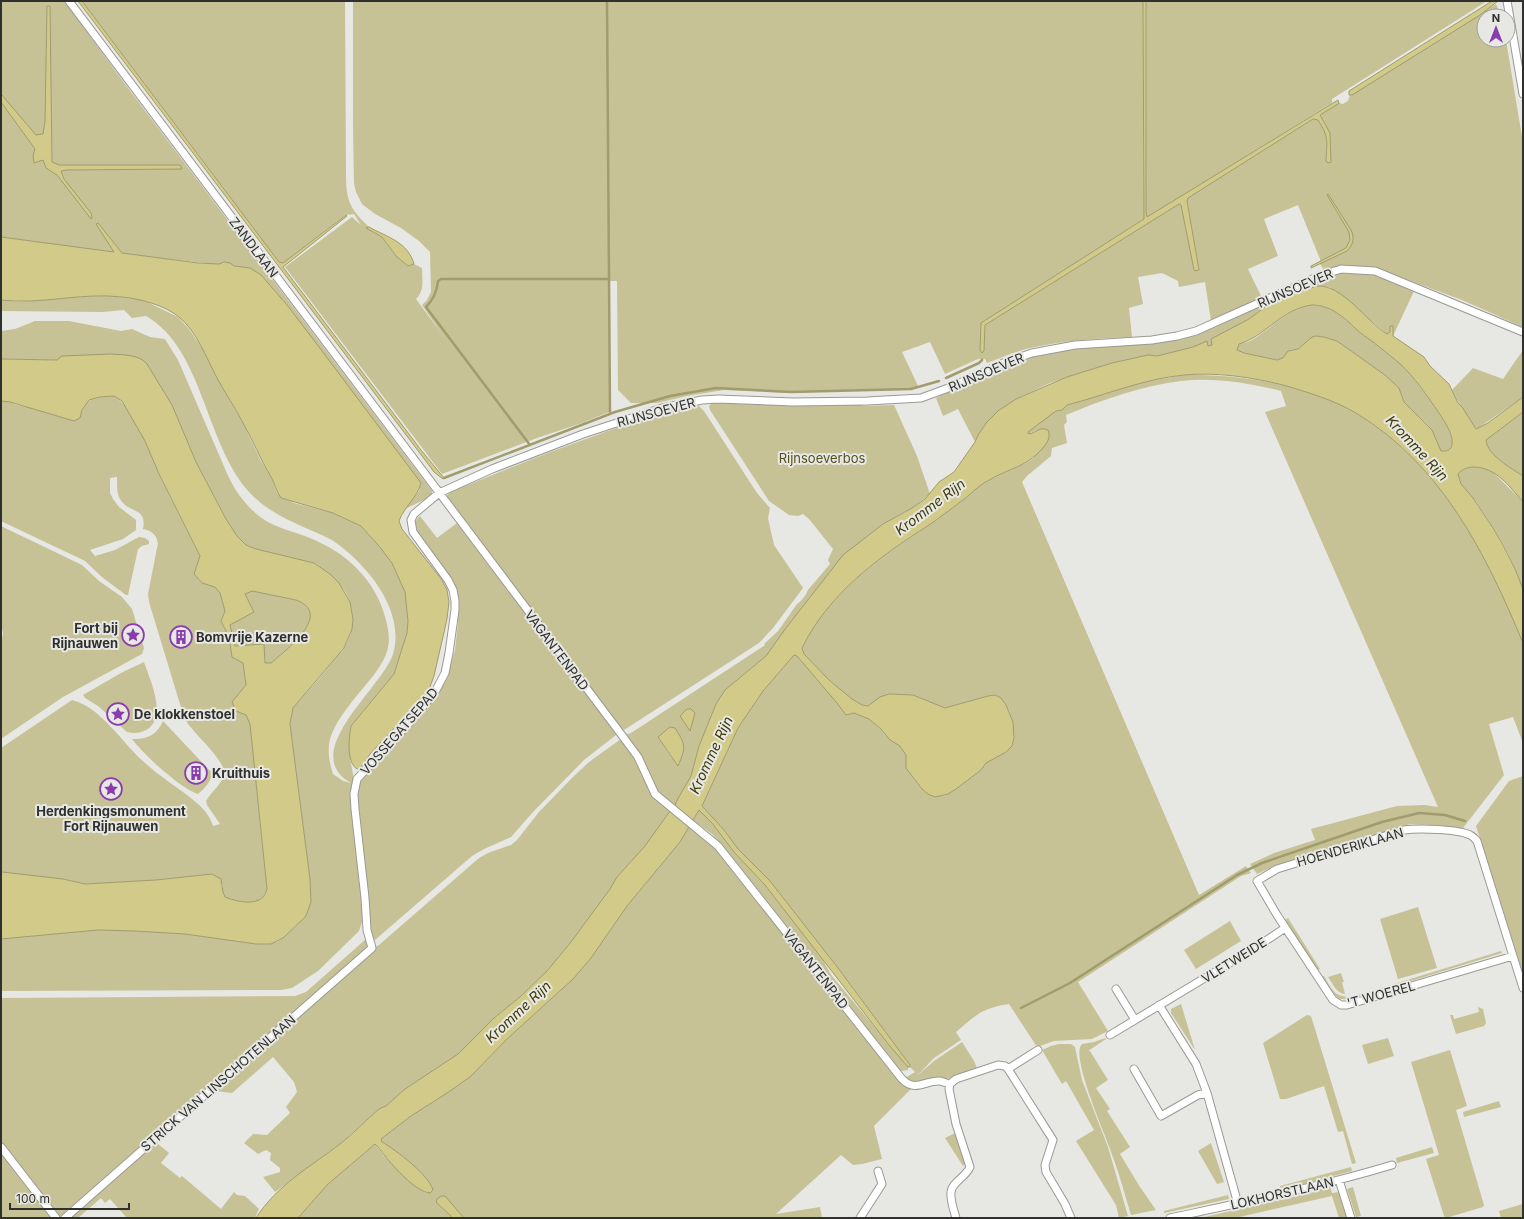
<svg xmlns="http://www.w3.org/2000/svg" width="1524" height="1219" font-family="Inter,sans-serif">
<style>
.green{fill:#c6c296;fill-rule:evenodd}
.water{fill:#d1ca89;stroke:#a19c6e;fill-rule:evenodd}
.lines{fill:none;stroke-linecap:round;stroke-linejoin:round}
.stream{stroke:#a19c6e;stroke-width:2.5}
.minor-casing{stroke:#999996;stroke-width:9}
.minor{stroke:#fff;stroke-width:7}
.labels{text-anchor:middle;stroke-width:4;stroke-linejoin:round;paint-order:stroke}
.street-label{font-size:13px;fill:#30302f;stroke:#e7e7e4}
.park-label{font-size:13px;fill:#55501f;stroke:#e7e7e4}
.poi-label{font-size:13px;font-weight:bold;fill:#30302f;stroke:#e7e7e4;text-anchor:start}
.water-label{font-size:14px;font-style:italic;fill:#403a05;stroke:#e7e7e4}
</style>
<rect width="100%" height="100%" fill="#e7e7e4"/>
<path class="green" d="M1,1H64L125,84L432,491V496L405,509L419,491L420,483L287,305L261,275L250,268L114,253L1,237Z
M82,1H345L346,173C346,200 349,208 369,227L367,228L382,237L396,256L408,266L414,264L422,268C422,280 425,290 416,299L444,337L422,305L427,300L431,292L430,252L419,241L401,228L375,214L362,204L356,192L354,183L353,130V1H1143L1144,219L981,323L980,352L984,337L985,325L1179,204L1181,205L1199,270L1187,201L1188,198L1313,119L1318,120C1329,137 1327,141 1326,161L1330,163V133L1320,117L1321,114L1339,103L1343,104L1348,101L1350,95L1496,4L1501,16H1484V40H1506L1523,143V327L1462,300L1376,268C1358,265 1342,265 1324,270L1320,264V259L1298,205L1264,219L1278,256L1248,269L1262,298L1211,321L1205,282L1179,287L1178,281L1162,273L1138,277L1143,304L1129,308L1132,337C1102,338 1070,340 1040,346C1022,349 1005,356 987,363L985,359H978L945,374L930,342L902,352L919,388L791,393L724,390L687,396L657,403H631L618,390L617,281H610L609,412L582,423L537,438L442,474L285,267L352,217L361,225L354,214L345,215L283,263L279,262Z
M1146,1H1487L1332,99V103L1314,114L1147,218L1146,212Z
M1342,272L1372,273L1415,289L1393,336V326H1390V332L1387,334L1338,293L1329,287L1321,286L1276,300L1268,305L1249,319L1232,329L1212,345L1208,346L1207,341L1193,347L1157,356L1148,355L1115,362L1050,383L1016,399L998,411L978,435L975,442L958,409L943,416L936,398L1005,365L1023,358L1072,347L1191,335L1208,330L1309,282Z
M104,295L143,300L178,317L189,329L208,357L217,378L243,423L261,461L272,479L277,493L294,503L333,513L361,526L379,546L392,563L405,592L408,621L407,633L394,674L351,726L350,758L354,780L364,916L359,931L318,971L292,988L281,990L1,991V939L98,930L135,931L185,934L256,944L277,942L283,938L300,922L311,897L300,801L290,724L293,708C307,692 322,676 335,659C338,655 343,651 345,647C363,610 347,583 314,563L256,549L246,545L237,536L226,519L196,462L172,405L157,381L57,360L1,359V331L15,329L35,321H69L121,331L132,329L150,337L165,339L178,360L226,471C234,490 246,507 263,519C277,528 295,532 310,538C347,553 376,580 386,620C388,628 390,638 388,647C386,659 377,671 369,681C356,697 331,724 329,745C328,755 330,765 333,774L343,781L351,783C297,753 383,687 393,654C406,610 366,563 332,540C304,526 273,517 251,494C205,446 204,349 146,316L132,318L124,310L102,312L1,311V300L17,302Z
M1312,305C1330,305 1344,317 1356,329C1361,334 1368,338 1373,342C1382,349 1391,356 1399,363C1415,377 1427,396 1439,413C1444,421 1452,432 1452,441C1453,448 1449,452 1441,451L1432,430L1425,422L1408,408L1404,402L1400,391L1385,375L1337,341L1324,337L1316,336L1312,337L1298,349L1289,350L1283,358L1277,360L1244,353L1237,350L1238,345C1241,343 1246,343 1250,341C1272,329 1285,309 1312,305Z
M1523,350V397L1477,429C1471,424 1456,398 1452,390L1473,368L1503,379Z
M1184,375C1240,374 1307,384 1356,413C1415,449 1458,505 1489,566C1499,585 1507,604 1515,624C1518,630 1522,637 1523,644C1524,653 1523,664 1523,674C1523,697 1523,720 1523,743L1513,717L1489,724L1504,775L1463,828L1434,825L1410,824L1294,860L1274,866L1257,874L1250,864L1274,853L1315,840L1311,829L1397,806L1425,805L1438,807L1265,412L1286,406L1281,391C1249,383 1214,377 1181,381C1141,386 1102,400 1066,415L1067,422L1064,425L1067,443L1052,448L1051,456L1027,476L1022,482L1199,895L1246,866L1251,873L1241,876L1078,982L1108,1031L1092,1039L1054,1041L1037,1047L1009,1004C982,1008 976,1015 956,1032L961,1040L934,1058L917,1076L934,1061L962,1042L974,1061L977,1068L947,1079L911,1083L905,1078L915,1072L910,1067V1065L838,968L770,881L738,849L724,830L702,806L738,728L763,691L794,655L797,656L837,703L846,715L854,713L869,719L881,729L885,735L900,746L904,750L906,755V768L922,789L942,796L948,794L972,777L981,770L986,763L1006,752L1010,712L1001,698L995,695L988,696L945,708L913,695L889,694L873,702L868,706L862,705L852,699L829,680L804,654L802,648C829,593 879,558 929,525C942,516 955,506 968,496C975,490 982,483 991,479C1005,471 1021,467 1034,458L1037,430L1029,434L1028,432C1034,425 1048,415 1057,411C1062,409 1063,409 1067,405L1133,384Z
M114,396C137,411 148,450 159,474C171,500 185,525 197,550L200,556L194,574L202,583L215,587L220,593L225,611L221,621L229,637L232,657L243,663L246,685L232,702L246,715L250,724L267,889C266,892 265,895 263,897C254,906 235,901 225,897L223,892V885L212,874L156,880L85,884L63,879L1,873V748L72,700C101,707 123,744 144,762C161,778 181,789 198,804C204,809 211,818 213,826L220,824L207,805L206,801C211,792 221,785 224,775C228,764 196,735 189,725C186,722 185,718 183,714L149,602L148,594L158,543C156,534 152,531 143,529C147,508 131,513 122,502C116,494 117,485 117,477L110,478V493L113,499L119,507L136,520V530L123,539L90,550L95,556L115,550L139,537L145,538L149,541V544L142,546L138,549L128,595H126L103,578L85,561L1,521V401L10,402L17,405L80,418C85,397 95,397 114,396Z
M712,403H862L863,406L894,405L917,456L930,494L912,508L897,516L834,567L766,656L725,690L716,704L699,746L691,776L675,808L657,793L624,735L631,733L765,645L764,644L778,631L797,604C802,601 806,595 808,590L830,564L828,560L833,549L809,519L803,514L798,516L789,515L769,501L710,410L709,406ZM670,727H672L678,765L669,754L658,737Z
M698,405L704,411L757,493L770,508L768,518L774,545L803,588L773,628L759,643L624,730L621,727L446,497L449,493L455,490L545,454L635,421L659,413Z
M1522,413L1523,414V476C1510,468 1488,456 1486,440Z
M1472,467L1486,468L1493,472L1523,502V589C1517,574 1511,558 1503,544C1494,529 1484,513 1474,499C1469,492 1459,486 1458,476C1457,469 1467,468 1472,467Z
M420,516L437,538L457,523L615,731L616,735L584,760L533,812L511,837L484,849L472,856L375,940L372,935L356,803L359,782L429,702L447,678L455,650L458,623L456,591L452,579L417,535L414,525L417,519Z
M1,526L82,565L99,581L122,597L132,609L144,648L142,654L63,697L1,739V642L3,634L1,622Z
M252,591L296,600C334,614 286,649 272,663H265L264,644L235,646L229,624L254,612L245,594Z
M144,662C150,680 167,715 148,729C141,733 135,734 127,732L98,706L85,698L83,695L121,673Z
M163,721L212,773C211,782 205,788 198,794C181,789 143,754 132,739C146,740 157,735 163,721Z
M621,739C641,764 644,791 670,811L645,846L617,877L610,889L571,942L547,971L521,996L493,1019L458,1054L405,1089L386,1106L379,1109L341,1143L275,1192L263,1177L280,1172V1168L270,1160L271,1153L266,1150L258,1154L244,1143L253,1134L267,1135L290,1113L286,1107L297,1092L294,1082L273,1057L232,1093L215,1091L213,1090L373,948L379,945L479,858L488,853L511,845L517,840L539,812L572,778L589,762Z
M1523,776V974L1476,826L1509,781Z
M699,810L712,823L734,852L765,885L817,950L832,976L908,1067V1070L901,1071L723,846L712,834L693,820Z
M689,827L713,845L912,1088L874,1126L882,1159L862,1164L853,1165L841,1155L776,1214L820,1207L822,1218H464L444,1196H441L436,1202L453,1218H298L327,1185L375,1144L383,1155L404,1176L416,1186L426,1193L433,1190C429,1175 396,1151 382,1142L381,1139L411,1116L447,1093L470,1077L507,1039L573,979L591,958L627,906L680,842Z
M1418,907L1437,968L1398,979L1380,919Z
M1288,918L1320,969L1317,970L1285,920Z
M1230,921L1241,941L1196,969L1184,950Z
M366,939L367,947L364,951L65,1212L69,1216L157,1143L169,1153L161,1163L180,1178L182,1176L221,1209L234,1192L237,1195L245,1196L259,1209L255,1218H127L110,1199L105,1203L101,1198L78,1218H1V998L295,996L306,992Z
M1501,951L1502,953L1352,999H1340L1337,997L1321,977L1324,976C1332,990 1334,997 1352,997Z
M1341,973L1344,982H1342L1345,994C1337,994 1333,984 1328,977Z
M1181,1004L1195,1050L1171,1013V1009Z
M1478,1007L1483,1009L1486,1023L1484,1026L1456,1034L1450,1015H1453L1454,1019L1479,1012Z
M1307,1015L1311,1016L1356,1163L1352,1164L1343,1131L1338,1132L1324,1086L1286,1099H1280L1263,1043Z
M1105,1038L1106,1039L1088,1051H1090L1108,1080L1096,1088L1110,1109L1107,1111L1130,1147L1120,1154L1140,1187L1156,1210L1131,1215C1125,1196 1120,1176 1113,1157C1108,1140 1069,1055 1082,1044L1094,1042Z
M1388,1038L1394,1056L1368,1064L1362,1045Z
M1059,1044H1071L1075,1047L1082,1080L1108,1147L1128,1216L1119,1218L1116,1205L1076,1141L1094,1130L1066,1081L1062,1084L1042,1050L1051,1046Z
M1450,1050L1467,1106L1456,1110L1484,1205L1483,1207L1446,1218L1444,1216L1426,1159L1439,1155L1411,1062Z
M1499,1101L1501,1107L1464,1117L1463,1112Z
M955,1133L965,1164L963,1166L945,1138Z
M1211,1143L1224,1182L1217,1184L1198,1151Z
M1432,1147L1434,1153L1397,1163L1396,1158Z
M1351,1167L1352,1171L1281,1190L1280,1186Z
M1330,1186L1332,1193L1339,1192L1347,1218H1339L1332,1196L1235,1218H1200L1319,1191L1321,1188Z
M1353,1187L1361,1216L1356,1217L1347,1189Z
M1228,1195L1229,1199L1164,1213V1211Z
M1523,1204V1218H1501L1499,1211Z"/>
<path class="water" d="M78,1H82L279,262L283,263L346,215L347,216L283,267L421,450L444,478L443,479L434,472L419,452Z
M1143,1H1146V212L1147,217L1338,100L1339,103L1338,104L1320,115L1330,133L1331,162L1328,163L1326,161C1327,141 1329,137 1318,120L1313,119L1188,198L1187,201L1199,270L1195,271L1194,270L1181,205L1179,204L985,325L984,351L982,353L980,350L981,323L1144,219Z
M1492,1H1498L1480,15L1352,95H1349V91Z
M47,6H50L52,162L59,165H180L182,169L67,170L61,171L64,179L91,213L92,217L91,219L57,175L46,168L43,160L34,163L33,156L35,149L1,102V94L36,135L43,134L45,121Z
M1328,194L1351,230C1355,238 1353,245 1347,251L1311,268V266L1346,248L1350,240L1349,232L1327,195Z
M98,223L122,253L198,263L219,264L224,262L230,263L234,266L250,268L261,275L287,305L322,351L421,483C417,498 404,507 399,521L402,529L442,580L447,590L449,602L447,619L434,676L428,692L370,754L363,765L357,769C346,762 349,737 351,726L394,674L407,633L408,621L405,592L392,563L379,546L361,526L333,513L281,498C276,491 275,484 271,477C260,459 253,440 243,423C235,407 225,393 217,378C206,357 197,332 179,317C164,305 141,299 122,297C82,292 41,305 1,300V237L114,252L96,224Z
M369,227C387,237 408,242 414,264L408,266L396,256L382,237L366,228Z
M1317,286C1342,284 1367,322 1387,334L1390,332V326H1393V336L1424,357L1430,366L1449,384L1458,403L1462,407L1476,429L1488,423L1523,397V412L1486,440C1487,455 1511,468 1523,476V502C1509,486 1497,468 1474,467C1468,467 1462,469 1458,474L1461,484L1473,498L1493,528L1503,545L1515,569L1523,589V643C1486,554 1442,465 1356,413C1334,400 1307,392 1283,385C1251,377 1216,372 1184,375C1143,379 1106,395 1067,405L1062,410L1056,411L1028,432L1029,434C1036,433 1040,426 1048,430C1051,438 1047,443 1042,449C1026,467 1010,468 991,479C982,483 975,490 968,496C955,506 942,516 929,525C879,557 829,593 802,648L804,654L829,680L852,699L862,705L868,706L880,697L889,694L913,695L945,708L988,696L995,695L1001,698L1006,705L1013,722L1014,738L1012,746L1006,752L986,763L981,770L956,789L948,794L935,797L928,794L922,789L906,768V755L900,746L890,740L881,729L869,719L854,713L846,715L837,703L797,656L794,655L763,691L738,728L702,806L724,830L738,849L770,881L838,968L910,1065V1067H908L889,1045L765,885L734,852L712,823L699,810L680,842L627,906L591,958L573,979L507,1039L470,1077L447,1093L411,1116L381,1139L382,1142C396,1150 429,1175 433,1190L430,1193C416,1192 394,1167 385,1156C381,1152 379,1147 375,1144L327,1185L298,1218H256C277,1185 310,1167 340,1144C354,1133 366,1120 379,1109L386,1106L405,1089L458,1054L493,1019L521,996L547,971L571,942L610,889L617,877L645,846L670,811L675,808L676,802L691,776L699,746L716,704L725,690L766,656L786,628L843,555L883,524L912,508L925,499L939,482L954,472L975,442L978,435L987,422L998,411L1016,399L1067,377L1112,363L1148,355L1157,356L1193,347L1207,341L1208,346L1212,345L1211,339L1249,319L1268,305L1276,300ZM1312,305C1330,305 1344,317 1356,329C1361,334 1368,338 1373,342C1382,349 1391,356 1399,363C1415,377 1427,396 1439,413C1444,421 1452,432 1452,441C1453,448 1449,452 1441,451L1432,430L1404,402L1399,388L1385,375L1337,341L1324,337L1316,336L1312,337L1298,349L1288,351L1283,358L1277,360L1244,353L1237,350L1239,344C1266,336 1281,309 1312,305Z
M111,354C122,355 139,354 147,364L172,405L196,462L226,519L237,536L246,545L256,549L314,563L330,574L339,583L350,602L353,619L352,629L344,648L293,708L290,724L310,879L311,902L306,916L283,938L271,944H256L185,934L135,931L98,930L1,939V873L2,872L63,879L85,884L156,880L212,874L221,879L223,892L225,897C235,901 254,906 263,897C265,895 266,892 267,889L250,724L246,715L236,711L232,702L246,685L243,663L232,657L229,637L221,621L225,611L220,593L215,587L202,583L194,574L200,556L159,474L145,441L122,401L114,396L99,397L89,400L82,410L80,418L74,421L10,402L1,401V359L57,360L62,356ZM252,591L296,600C334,614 286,650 271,663H265L264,644L235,646L230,625L254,612L245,594Z
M687,709H691L695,713L690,731L680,716Z
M670,727L675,728C686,745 686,747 678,766L658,737Z
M441,1196H445L464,1218H453L436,1202L437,1199Z"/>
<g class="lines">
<path class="stream" d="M607,1L610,414
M946,378L979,363L982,360
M530,445L426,307C433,300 437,291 438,281L441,279H609
M444,478L615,412L670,396L716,388L791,392L911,389L939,381
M1021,1008L1070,983L1237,875L1262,863L1332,839L1382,822L1419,813L1445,815L1465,821"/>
<g class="minor-casing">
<path id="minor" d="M69,1L621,734L638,757L655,794L718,846L902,1079C916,1093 925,1080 940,1081C943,1082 947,1083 950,1084
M1507,1L1523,94
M1513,956L1347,1005H1341L1333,1000L1277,915L1257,881L1277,869L1404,830C1418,828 1458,829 1470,835C1473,836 1475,839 1477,841L1523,988
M1116,989L1135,1020
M1159,1005L1196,1064L1207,1093L1238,1204
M1110,1035L1258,946L1285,928
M1008,1069L1038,1050
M1134,1069L1161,1116L1198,1095L1207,1093
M1,1147L56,1218
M1339,1180L1351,1218
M65,1218L372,948L367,930L365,898L355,809L354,794L357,779L411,721L436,690L445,673L449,653L455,610V601L453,590L448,580L413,532L411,520L414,514L439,493L492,469L583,434L662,408L702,400L718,399L793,402L867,401L921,398L951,387L1003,363L1032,353L1075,345L1152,340L1177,336L1196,331L1319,276L1341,269L1375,271L1523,332
M860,1218L882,1184L878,1171
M956,1218C954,1211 950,1200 951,1192C952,1182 966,1177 970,1167L956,1124L949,1089L950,1084L956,1079L998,1065L1005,1066L1008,1069L1053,1140L1045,1165L1046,1172L1065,1204L1071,1218
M1170,1218C1245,1202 1319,1187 1392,1165"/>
</g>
<use href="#minor" class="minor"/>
</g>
<defs>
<g id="sight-ring" transform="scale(1.15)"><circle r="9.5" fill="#e7e7e4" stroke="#883cad" stroke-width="1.5"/><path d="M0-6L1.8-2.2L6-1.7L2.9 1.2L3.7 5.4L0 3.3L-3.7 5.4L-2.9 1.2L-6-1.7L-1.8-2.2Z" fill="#883cad"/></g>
<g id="building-ring" transform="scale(1.15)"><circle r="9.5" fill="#e7e7e4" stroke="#883cad" stroke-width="1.5"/><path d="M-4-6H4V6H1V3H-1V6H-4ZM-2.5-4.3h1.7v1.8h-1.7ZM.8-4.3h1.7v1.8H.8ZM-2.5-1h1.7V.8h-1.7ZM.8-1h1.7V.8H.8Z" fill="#883cad"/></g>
</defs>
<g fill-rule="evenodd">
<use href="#sight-ring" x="133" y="635"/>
<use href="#building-ring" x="181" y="637"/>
<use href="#sight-ring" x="118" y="714"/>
<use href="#building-ring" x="196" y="773"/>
<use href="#sight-ring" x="111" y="789"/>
</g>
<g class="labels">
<g class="street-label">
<text transform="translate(254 247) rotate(53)" y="5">ZANDLAAN</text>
<text transform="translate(1295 288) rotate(-23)" y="5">RIJNSOEVER</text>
<text transform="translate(986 372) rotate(-23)" y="5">RIJNSOEVER</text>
<text transform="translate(656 412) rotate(-15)" y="5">RIJNSOEVER</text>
<text transform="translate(557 650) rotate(53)" y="5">VAGANTENPAD</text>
<text transform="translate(399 731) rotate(-49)" y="5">VOSSEGATSEPAD</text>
<text transform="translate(1350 847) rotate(-16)" y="5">HOENDERIKLAAN</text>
<text transform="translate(1234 960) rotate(-32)" y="5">VLETWEIDE</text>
<text transform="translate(816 969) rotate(52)" y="5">VAGANTENPAD</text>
<text transform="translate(1381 994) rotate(-15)" y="5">'T WOEREL</text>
<text transform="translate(218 1083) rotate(-41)" y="5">STRICK VAN LINSCHOTENLAAN</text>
<text transform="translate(1282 1193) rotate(-13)" y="5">LOKHORSTLAAN</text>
</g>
<g class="park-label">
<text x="822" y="463">Rijnsoeverbos</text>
</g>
<g class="poi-label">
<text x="118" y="633" text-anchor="end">Fort bij<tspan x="118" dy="15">Rijnauwen</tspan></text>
<text x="196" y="642">Bomvrije Kazerne</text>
<text x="134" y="719">De klokkenstoel</text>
<text x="212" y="778">Kruithuis</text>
<text x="111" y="816" text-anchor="middle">Herdenkingsmonument<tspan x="111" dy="15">Fort Rijnauwen</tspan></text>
</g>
<g class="water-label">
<text transform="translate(1417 448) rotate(47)" y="5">Kromme Rijn</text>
<text transform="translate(930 507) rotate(-37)" y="5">Kromme Rijn</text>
<text transform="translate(711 755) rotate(-65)" y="5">Kromme Rijn</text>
<text transform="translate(518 1012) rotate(-43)" y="5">Kromme Rijn</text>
</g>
</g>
<rect width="1524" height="1219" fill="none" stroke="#30302f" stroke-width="4"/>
<g transform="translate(1496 28)"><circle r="19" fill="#e7e7e4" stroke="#9e9e9c"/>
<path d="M0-3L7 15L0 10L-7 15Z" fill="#883cad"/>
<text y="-6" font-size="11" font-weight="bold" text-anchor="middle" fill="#30302f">N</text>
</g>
<path d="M10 1203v6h119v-6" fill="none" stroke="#30302f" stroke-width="2"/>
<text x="16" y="1203" font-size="12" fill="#30302f" stroke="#e7e7e4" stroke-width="3" paint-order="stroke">100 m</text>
</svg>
